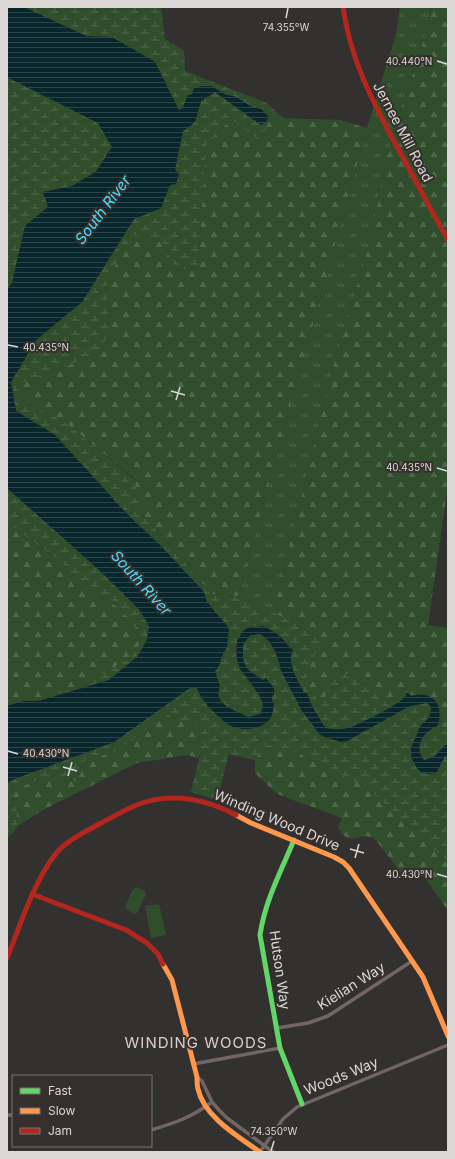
<svg xmlns="http://www.w3.org/2000/svg" width="455" height="1159" font-family="Inter,sans-serif">
<style>
.grass{fill:url(#grass-tufts)}
.forest{fill:url(#forest-firs)}
.wetland{fill:url(#wetland-marsh)}
.green{fill:#304e2c}
.water{fill:url(#water-rules)}
.lines{fill:none;stroke-linecap:round;stroke-linejoin:round}
.street{stroke:#736467;stroke-width:3.5}
.fast{stroke:#63d668;stroke-width:5}
.slow{stroke:#ff974d;stroke-width:5}
.jam{stroke:#b3261e;stroke-width:5}
.ticks{fill:none;stroke:#dad7d5;stroke-width:1.5}
.labels{text-anchor:middle;stroke-width:4;stroke-linejoin:round;paint-order:stroke}
.street-label{font-size:14px;fill:#dad7d5;stroke:#35302d}
.water-label{font-size:15px;font-style:italic;fill:#4ddbfd;stroke:#35302d}
.neighbourhood-label{font-size:15px;letter-spacing:1px;fill:#d6d0cc;stroke:#35302d}
.ticks-label{font-size:10px;text-anchor:middle;fill:#dad7d5;stroke:#35302d;stroke-width:4;stroke-linejoin:round;paint-order:stroke}
</style>
<defs>
<pattern id="grass-tufts" width="24" height="20" patternUnits="userSpaceOnUse"><rect width="24" height="20" fill="#304e2c"/><path d="M3 7l-1-3M5 7V3M7 7l1-3M15 17l-1-3M17 17v-4M19 17l1-3" fill="none" stroke="#4d674a"/></pattern>
<pattern id="forest-firs" width="22" height="20" patternUnits="userSpaceOnUse"><rect width="22" height="20" fill="#304e2c"/><path d="M5 1l3.5 6h-7zM16 11l3.5 6h-7z" fill="#4d674a"/></pattern>
<pattern id="wetland-marsh" width="20" height="14" patternUnits="userSpaceOnUse"><rect width="20" height="14" fill="#304e2c"/><path d="M1 5h8M5 5V1M11 12h8M15 12V8" fill="none" stroke="#4d674a"/></pattern>
<pattern id="water-rules" width="6" height="5" patternUnits="userSpaceOnUse"><rect width="6" height="5" fill="#09262d"/><path d="M0 2.5h6" fill="none" stroke="#2c454b"/></pattern>
</defs>
<rect width="100%" height="100%" fill="#33312f"/>
<path class="grass" d="M400,7H432L420,53L394,128L393,140L388,152L369,245L336,356L273,613L238,596L367,128L396,34Z"/>
<path class="forest" d="M432,7H448V485L428,625L448,628V730L441,726L442,719L416,694L403,697L389,704L361,683L339,669L323,704L304,685L273,613L336,356L369,245L388,152L393,140L394,128L420,53Z
M283,118L340,120L367,128L238,596L212,594L143,515L134,478L65,422L22,400L19,384L100,353L109,333L107,280L133,234L160,240L177,270L198,267L206,145L231,119L260,141L269,120Z
M7,522L50,554L61,560L75,582L90,594L108,599L132,621L141,642L131,657L86,684L39,701H24L7,706Z
M167,714L176,720L198,723L201,751L199,758L187,755L137,763L43,810L19,825L13,797L18,788L43,778L77,782L83,761L117,751Z
M263,745L277,746L294,751L368,788L426,843L448,861V911L428,882L419,873L404,877C399,871 377,840 373,838C359,831 351,849 338,828L342,818L277,794L255,773V760Z"/>
<path class="wetland" d="M24,7H161L165,39L184,51L185,71L267,103L283,118L269,120L260,141L231,119L206,145L198,267L177,270L160,240L133,235L107,280L109,333L100,353L19,384L22,400L65,422L134,479L143,515L212,594L238,596L322,635L304,685L322,703L338,669L361,683L389,704L403,697L407,690L411,695C426,690 432,696 441,707V726L448,730V745H445C438,752 434,759 424,760L420,755L419,746L423,737L434,727L440,707L417,695L411,696L407,692C407,693 405,697 404,698C396,707 356,727 344,729C337,730 331,729 325,728L311,704L307,693H304C298,680 286,664 293,650C284,640 279,633 266,629C258,626 247,624 242,633C224,661 249,675 260,696C263,702 263,708 261,714L248,717L229,708L221,702L218,694L219,686L215,671L218,668L223,654L227,646L228,627L207,602L204,592L160,545L127,514L55,435L16,411L11,382L36,340L82,302L134,219L161,208L175,169L183,131L195,122L201,101L215,92L261,125V109L252,107L234,96L226,95L211,86L187,96L183,108L179,111L155,62L112,37L86,36Z
M7,77L98,123L112,147L96,171L72,186L43,192L48,207L25,226L12,283L7,289Z
M7,488L97,568L139,609L149,626L147,640L137,657L109,680L39,701L86,684L131,657L141,642L132,621L108,599L90,594L75,582L61,560L50,554L7,522Z
M259,634C273,640 274,653 280,666C285,676 315,731 321,735C328,740 339,742 347,741L410,705L427,702L431,707C431,717 427,719 421,726C418,729 412,744 411,749L436,773L445,756H448V861L426,843L368,788L294,751L277,746L263,745L255,760L229,754L217,800L191,792L201,751L198,724L176,720L167,714L117,751L84,761L77,782L43,778L18,788L13,797L19,825L13,833L7,838V783L11,780L114,742L189,688L197,687C201,705 219,716 233,727L272,715L274,703C270,697 269,687 264,681C261,677 255,675 251,672C244,667 241,655 242,646C243,643 247,639 249,636Z"/>
<path class="green" d="M136,887L144,890L146,894L138,912L135,914L127,910L125,907L133,889Z
M159,904L166,935L151,938L145,906Z"/>
<path class="water" d="M7,7H24L86,36L112,37L155,62L179,110L183,108L187,96L192,94L194,88L202,86H211L226,95L234,96L252,107L261,109L269,117L266,122L261,125L215,92L201,101L195,122L183,131L175,169L179,175L176,184L170,185L161,208L134,219L82,302L36,340L11,382L16,411L55,435L127,514L160,545L204,592L207,602L228,627L229,631L227,647L223,654L218,668L215,671L220,686L218,694L221,702L229,708L248,717L261,714L263,704L260,696L240,669L237,657V641L243,631L248,628L263,626L276,633L293,650C286,664 298,680 304,693H307L311,704L325,728C331,729 337,730 344,729C355,727 397,706 405,697C406,696 406,694 407,692L411,696C434,690 444,705 438,726C423,730 413,747 424,760C434,759 439,752 445,745H448V756H445L436,773C428,774 423,775 417,768C410,759 409,748 415,739C418,736 418,731 420,727C426,718 431,721 431,707L427,703L410,706L347,741L341,742L320,735L302,711L280,669C281,660 270,636 259,634C256,634 252,635 249,636L243,645V658L245,665L249,671L263,680L266,678L274,688V694L272,696V702L274,703C273,708 273,716 269,720C261,729 245,731 234,727C223,724 200,699 197,688H190L114,742L12,780L7,783V706L24,701H39L109,680L137,657L147,640L149,626L139,609L97,568L7,488V289L12,283L25,226L48,207L43,192L72,186L96,172L112,147L98,123L7,77Z"/>
<g class="lines">
<path class="street" d="M277,1028L308,1023L328,1016L412,961
M193,1064L280,1048
M197,1077L202,1081L212,1102L219,1110L227,1118L273,1152
M7,1115H13
M151,1130C175,1123 192,1117 212,1102
M260,1152L283,1119L297,1107L448,1045"/>
<path class="fast" d="M294,840C281,871 265,901 260,935L280,1048L302,1104"/>
<path class="slow" d="M236,815L251,823L334,857L343,862L349,868L423,977L448,1036
M163,964L172,980L197,1077C197,1081 197,1086 198,1089C204,1117 239,1137 260,1152"/>
<path class="jam" d="M343,7C350,58 371,98 395,143C413,176 430,208 448,240
M32,894L126,930L147,943L158,954L163,964
M7,958C21,924 32,886 54,856C65,841 85,832 101,823C113,817 126,809 139,804C173,792 205,799 236,815"/>
</g>
<path class="ticks" d="M286,18L288,8M437,61L447,64M8,345L18,347M171,391L185,395M176,400L180,387M437,468L447,471M8,751L18,754M63,767L77,771M68,776L72,762M350,849L364,853M355,858L359,844M437,874L447,877M271,1151L274,1141"/>
<g class="labels">
<g class="street-label">
<text transform="translate(403 132) rotate(62)" y="5">Jernee Mill Road</text>
<text transform="translate(277 820) rotate(23)" y="5">Winding Wood Drive</text>
<text transform="translate(280 970) rotate(82)" y="5">Hutson Way</text>
<text transform="translate(351 986) rotate(-32)" y="5">Kielian Way</text>
<text transform="translate(341 1076) rotate(-22)" y="5">Woods Way</text>
</g>
<g class="water-label">
<text transform="translate(103 210) rotate(-53)" y="5">South River</text>
<text transform="translate(141 583) rotate(48)" y="5">South River</text>
</g>
<g class="neighbourhood-label">
<text x="196" y="1048">WINDING WOODS</text>
</g>
</g>
<g class="ticks-label">
<text x="286" y="31">74.355°W</text>
<text x="409" y="65">40.440°N</text>
<text x="46" y="351">40.435°N</text>
<text x="409" y="471">40.435°N</text>
<text x="46" y="757">40.430°N</text>
<text x="409" y="878">40.430°N</text>
<text x="274" y="1135">74.350°W</text>
</g>
<rect width="455" height="1159" fill="none" stroke="#dad7d5" stroke-width="16"/>
<rect x="12" y="1075" width="140" height="72" fill="#35302d" stroke="#777370"/>
<rect x="20" y="1088" width="20" height="6" fill="#63d668" stroke="#777370"/>
<text x="48" y="1095" font-size="12" fill="#dad7d5">Fast</text>
<rect x="20" y="1108" width="20" height="6" fill="#ff974d" stroke="#777370"/>
<text x="48" y="1115" font-size="12" fill="#dad7d5">Slow</text>
<rect x="20" y="1128" width="20" height="6" fill="#b3261e" stroke="#777370"/>
<text x="48" y="1135" font-size="12" fill="#dad7d5">Jam</text>
</svg>
